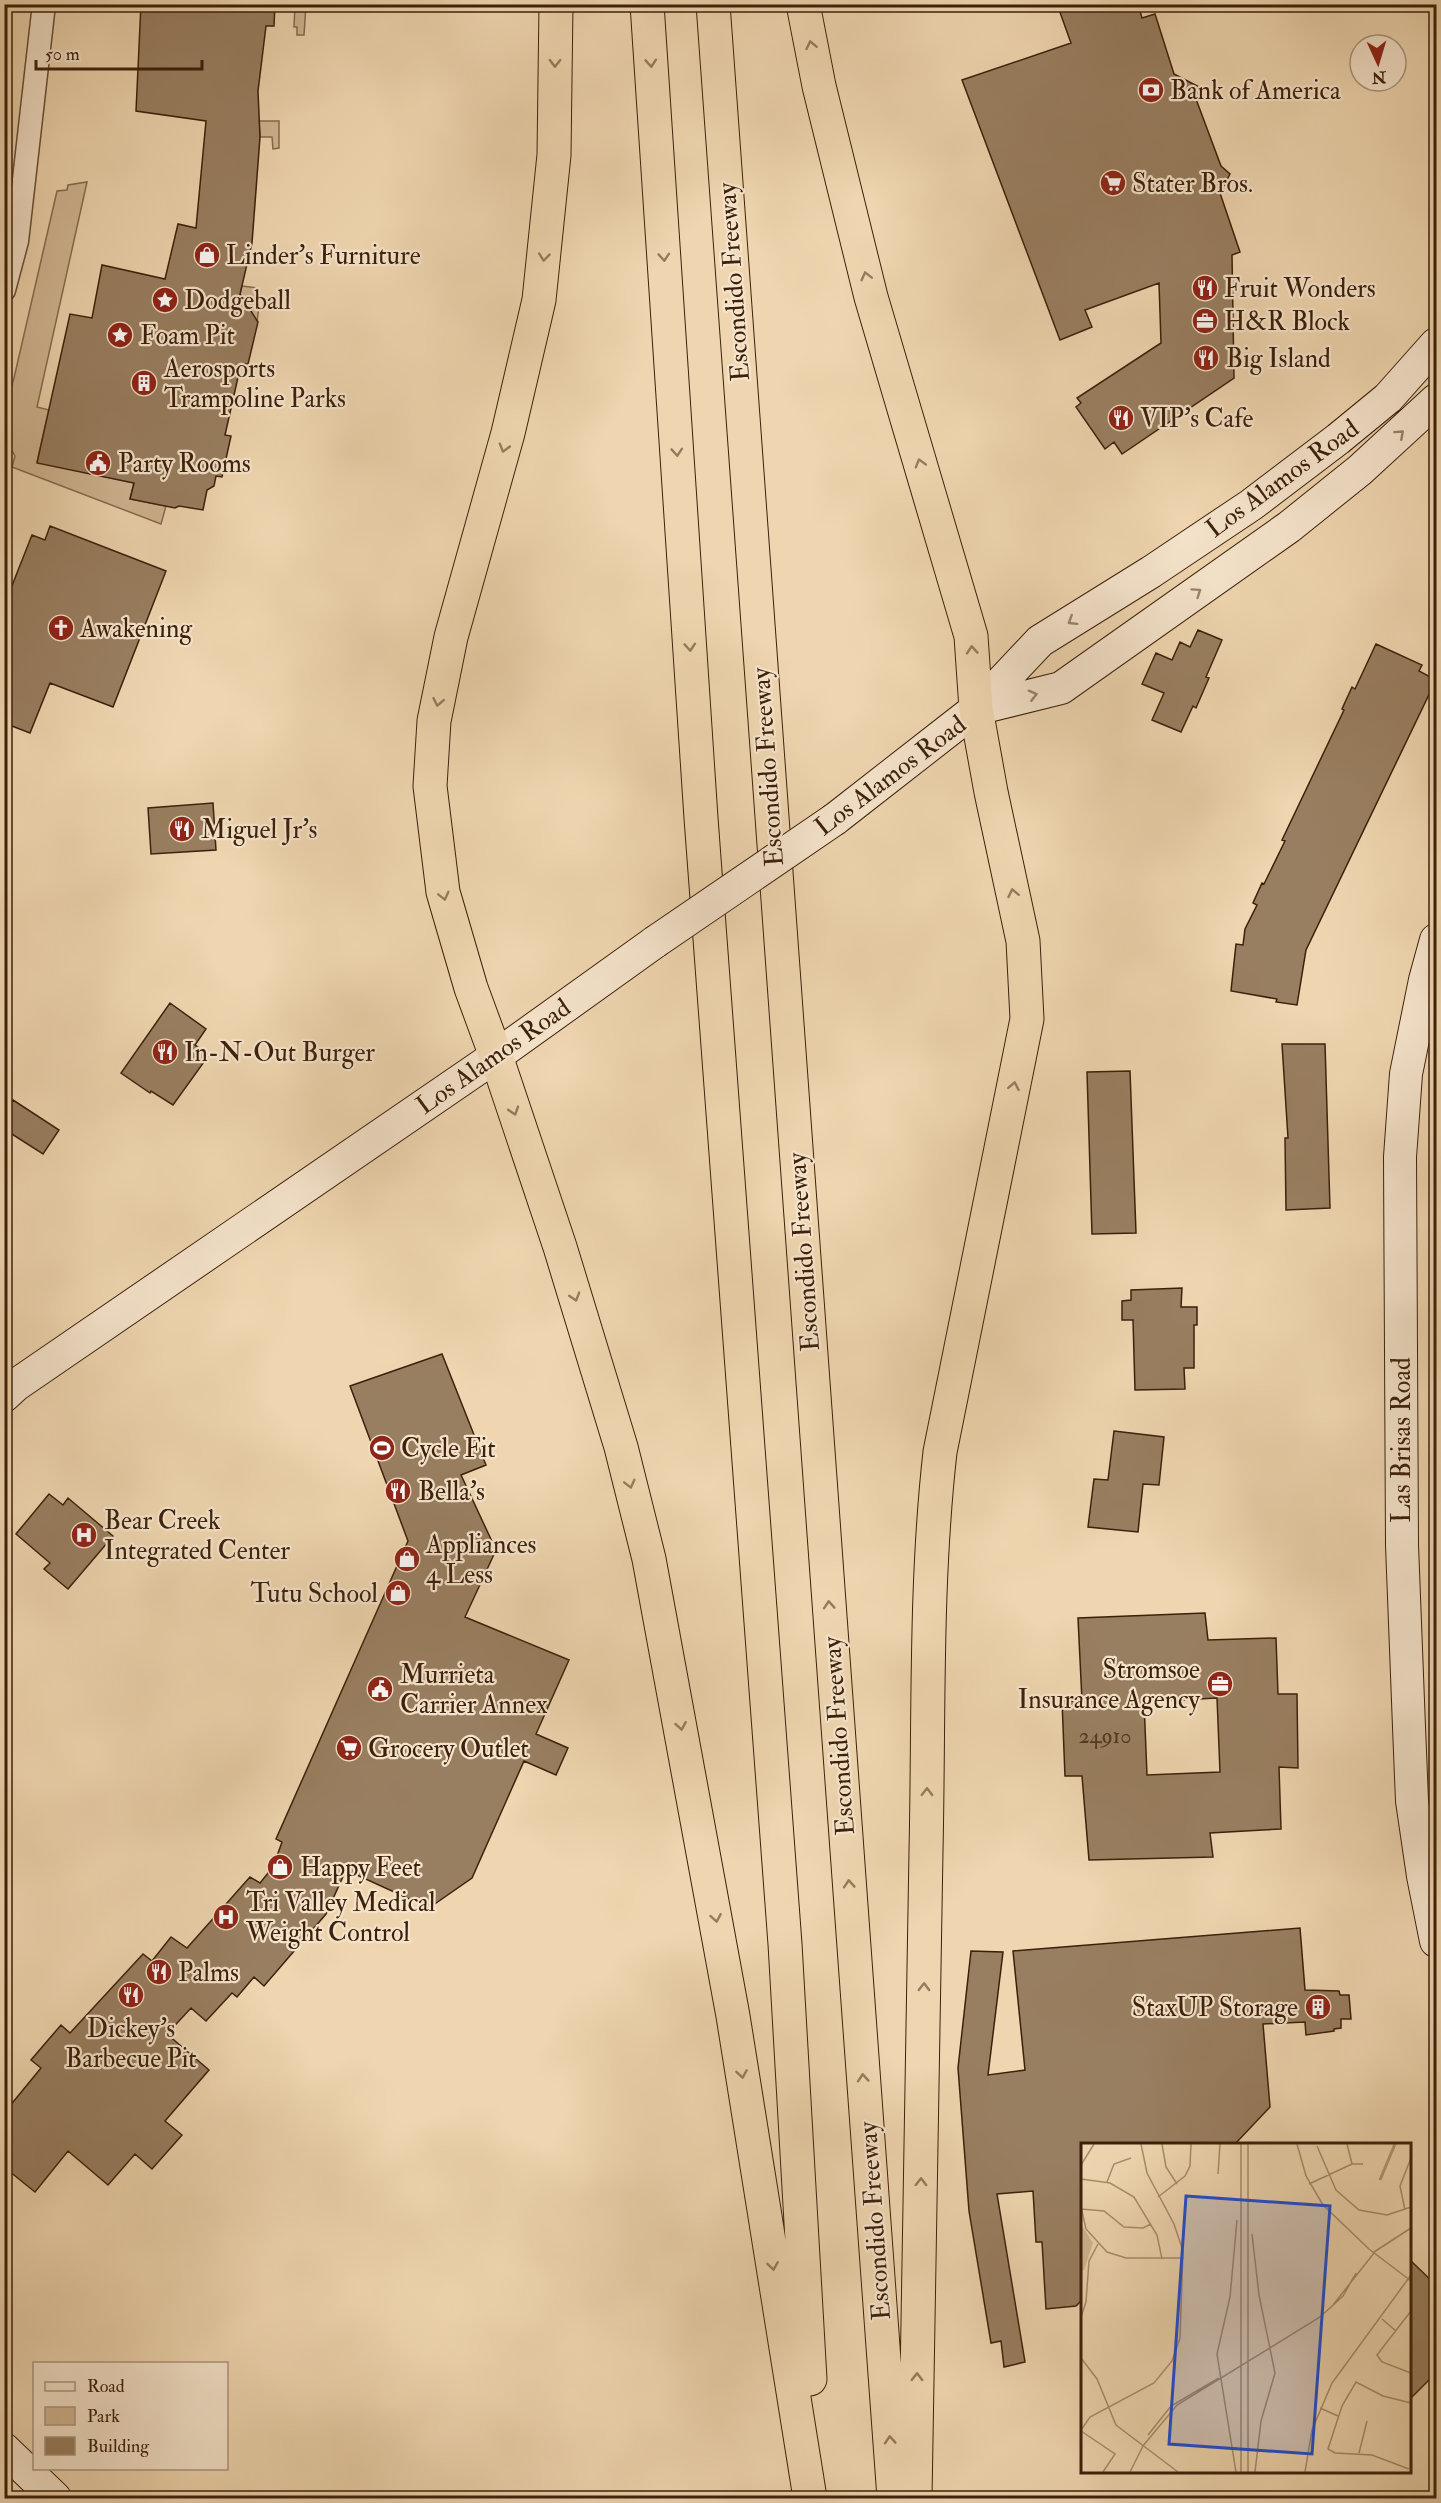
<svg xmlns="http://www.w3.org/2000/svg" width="1441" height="2503" font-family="'IM FELL Double Pica',serif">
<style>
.green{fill:#d1b794;stroke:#866c50;stroke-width:1.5}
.building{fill:#997f61;stroke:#3c200b;stroke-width:1.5;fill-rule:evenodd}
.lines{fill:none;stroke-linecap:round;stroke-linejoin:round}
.street-casing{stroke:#694e34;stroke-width:25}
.secondary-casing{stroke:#3c200b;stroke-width:34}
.highway-casing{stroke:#3c200b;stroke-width:35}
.street{stroke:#f5e4cc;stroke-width:22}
.secondary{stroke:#f5e4cc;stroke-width:32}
.highway{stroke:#efd6b0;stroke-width:33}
.secondary-bridge-casing{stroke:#3c200b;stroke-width:34;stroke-linecap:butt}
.secondary-bridge{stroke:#f5e4cc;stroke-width:32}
.oneway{stroke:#967b5e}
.oneway2{stroke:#98826c}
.labels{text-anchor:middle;stroke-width:4.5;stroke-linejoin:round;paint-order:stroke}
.number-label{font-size:22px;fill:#533820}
.poi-label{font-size:26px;fill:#3c200b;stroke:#f5e4cc;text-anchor:start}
.street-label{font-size:26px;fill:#3c200b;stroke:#f5e4cc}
.inset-river{fill:none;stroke:#b29878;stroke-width:3}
.inset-road{fill:none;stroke:#a78d6e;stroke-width:1.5}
.view{fill:#1d4ed8;fill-opacity:0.15;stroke:#1d4ed8;stroke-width:3}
.inset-edge{fill:none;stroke:#3c200b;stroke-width:3}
</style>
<rect width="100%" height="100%" fill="#efd6b0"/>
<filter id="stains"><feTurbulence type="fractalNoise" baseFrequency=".00333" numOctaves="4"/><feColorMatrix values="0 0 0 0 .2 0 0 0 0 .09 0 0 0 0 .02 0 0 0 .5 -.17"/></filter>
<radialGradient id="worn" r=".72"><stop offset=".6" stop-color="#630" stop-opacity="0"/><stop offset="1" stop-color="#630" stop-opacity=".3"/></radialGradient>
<path class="green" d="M295,5H306L304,35H297V27H294Z
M259,121H279V148L273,149L272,137H260Z
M87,182L37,407L49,410L37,462L134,483L130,499L166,506L161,524L12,467L15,456L5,438V408L14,378L57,191L67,190L68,185Z
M242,286L257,288L256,295L260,296L257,323L240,294Z"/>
<path class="building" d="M141,4H275L274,26H266L258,91L260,137L252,243L240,294L258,322L248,364H241L225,435L231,436L222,477L216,476L214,486L207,490L203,510L179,506L175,508L130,499L134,483L37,463L70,314L92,318L102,265L165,279L178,224L196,228L206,121L136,111Z
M1057,4H1138L1142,18L1155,14L1174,74L1199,87L1196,99L1221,166L1230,174L1220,193L1240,252L1232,255L1234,378L1122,454L1114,442L1105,449L1076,407L1081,403L1077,398L1161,343L1159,283L1085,310L1092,327L1060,340L962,80L1071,43Z
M50,526L166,571L113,707L50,683L30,733L4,723V606L32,535L45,540Z
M1198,630L1222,640L1206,677L1209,678L1196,708L1193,706L1181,732L1152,720L1164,693L1142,684L1156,653L1172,660L1180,642L1190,647Z
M1376,644L1422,665L1419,671L1436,680L1306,950L1297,1005L1276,1002L1277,999L1231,991L1236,944L1243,945L1245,929L1257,905L1253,903L1262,883L1264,884L1285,841L1282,840L1344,710L1342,709L1352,687L1355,689Z
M213,803L216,850L151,854L148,808Z
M170,1003L206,1029L195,1045L209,1055L173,1105L151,1091L150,1093L121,1073Z
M1282,1044H1325L1330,1208L1286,1210L1285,1138H1288Z
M1130,1071L1136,1233L1092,1234L1087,1072Z
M13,1100L59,1130L43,1154L4,1129V1113Z
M1182,1288L1181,1307H1197V1325H1194V1368H1184L1185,1389L1135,1390L1133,1320H1122V1301L1131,1300V1290Z
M442,1354L486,1465L461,1475L496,1550L465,1617L569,1660L536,1734L568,1748L556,1775L524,1761L472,1878L429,1908L346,1870L326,1914L264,1986L254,1977L237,1997L232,1993L206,2021L191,2008L167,2034L209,2070L165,2121L182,2135L152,2169L135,2154L108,2185L68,2151L35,2192L4,2167V2113L41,2068L31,2060L61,2025L70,2033L143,1954L152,1961L171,1937L187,1948L250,1877L260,1883L273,1867L282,1842L276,1839L408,1541L350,1386Z
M1114,1431L1164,1437L1159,1485L1143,1484L1138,1532L1088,1527L1094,1479L1108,1480Z
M49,1494L63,1505L68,1498L113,1536L68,1589L44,1569L50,1563L16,1534Z
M1205,1613L1208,1640L1276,1638L1278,1694H1297L1298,1768L1279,1767L1281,1829L1210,1833L1213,1857L1089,1860L1082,1776H1065L1062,1701H1082L1078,1618ZM1217,1698L1220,1772L1147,1775L1144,1702Z
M1300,1928L1305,1990L1339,1991L1340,1995H1349L1351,2019H1341V2028L1334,2029V2031L1306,2035L1305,2022L1263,2024L1270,2107L1234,2145H1083V2299L1076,2306L1046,2309L1042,2242H1036L1033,2191L997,2194L1025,2362L1004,2367L1001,2341L991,2343L969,2211L958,2068L971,1951L1003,1952L988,2075L1025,2070L1013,1951Z
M1410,2260L1437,2286V2372L1410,2399Z"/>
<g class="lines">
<g class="street-casing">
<path id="street" d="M4,290L17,241L44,4"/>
</g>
<g class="secondary-casing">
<path id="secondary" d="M976,709L1061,688L1289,527L1360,470L1436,400
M835,819L976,709L1040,641L1151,572L1251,505L1338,439L1388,398L1436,344
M1436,940L1425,980L1406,1074L1400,1157L1402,1545L1409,1727L1412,1801L1423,1876L1436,1941
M4,1396L16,1385L496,1056L655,942
M4,2449L55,2498"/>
</g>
<g class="highway-casing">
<path id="highway" d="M556,4L554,155L539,300L508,433L451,637L434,721L430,786L443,892L471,988L496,1056L560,1247L621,1447L649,1559L733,2016L810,2498
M647,4L701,818L785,1944L810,2379
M713,4L894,2498
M803,4L819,86L871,297L971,636L976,709L991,792L1023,941L1027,1019L940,1452C925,1585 929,1718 926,1851C923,2067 920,2283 915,2498"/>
</g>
<use href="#street" class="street"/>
<use href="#secondary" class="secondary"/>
<use href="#highway" class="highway"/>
<g class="secondary-bridge-casing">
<path id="secondary-bridge" d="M655,942L835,819"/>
</g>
<use href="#secondary-bridge" class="secondary-bridge"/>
</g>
<defs><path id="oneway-chevron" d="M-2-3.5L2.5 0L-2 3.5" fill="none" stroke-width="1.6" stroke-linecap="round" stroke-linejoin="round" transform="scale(1.5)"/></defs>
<g class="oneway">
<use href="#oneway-chevron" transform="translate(811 45) rotate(-102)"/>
<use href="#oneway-chevron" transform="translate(555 63) rotate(91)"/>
<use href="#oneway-chevron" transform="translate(651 63) rotate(86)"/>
<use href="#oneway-chevron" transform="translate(544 257) rotate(96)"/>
<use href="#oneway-chevron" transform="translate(664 257) rotate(86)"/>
<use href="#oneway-chevron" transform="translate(866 276) rotate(-104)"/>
<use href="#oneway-chevron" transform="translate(504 448) rotate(106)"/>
<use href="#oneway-chevron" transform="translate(677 452) rotate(86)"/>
<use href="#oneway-chevron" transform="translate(920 463) rotate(-106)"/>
<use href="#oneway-chevron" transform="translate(690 647) rotate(86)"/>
<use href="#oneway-chevron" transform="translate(972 650) rotate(-94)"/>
<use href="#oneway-chevron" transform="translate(438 702) rotate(101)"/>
<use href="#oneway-chevron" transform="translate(1013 893) rotate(-102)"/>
<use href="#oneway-chevron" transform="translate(444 896) rotate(76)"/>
<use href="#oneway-chevron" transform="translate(1014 1086) rotate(-79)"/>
<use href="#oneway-chevron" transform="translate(514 1111) rotate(72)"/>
<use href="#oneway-chevron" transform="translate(575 1297) rotate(73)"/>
<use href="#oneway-chevron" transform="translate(630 1484) rotate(76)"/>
<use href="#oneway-chevron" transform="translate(829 1605) rotate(-94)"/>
<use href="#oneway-chevron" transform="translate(681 1726) rotate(80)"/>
<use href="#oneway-chevron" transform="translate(927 1792) rotate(-89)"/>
<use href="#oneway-chevron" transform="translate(849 1884) rotate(-94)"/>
<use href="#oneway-chevron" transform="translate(716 1918) rotate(80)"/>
<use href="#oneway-chevron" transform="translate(924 1987) rotate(-89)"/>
<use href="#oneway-chevron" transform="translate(742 2074) rotate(81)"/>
<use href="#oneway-chevron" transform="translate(863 2078) rotate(-94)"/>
<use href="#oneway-chevron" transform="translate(921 2182) rotate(-89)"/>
<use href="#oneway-chevron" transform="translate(773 2266) rotate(81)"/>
<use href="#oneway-chevron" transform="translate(917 2377) rotate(-89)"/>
<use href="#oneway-chevron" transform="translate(890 2440) rotate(-94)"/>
</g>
<g class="oneway2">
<use href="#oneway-chevron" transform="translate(1400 434) rotate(-42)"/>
<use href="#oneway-chevron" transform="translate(1197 592) rotate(-35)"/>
<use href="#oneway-chevron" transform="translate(1072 621) rotate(148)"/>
<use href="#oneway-chevron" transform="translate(1033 695) rotate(-14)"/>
</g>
<defs>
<g id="bank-disc" transform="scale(1.35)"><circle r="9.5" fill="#8f2418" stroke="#f5e4cc"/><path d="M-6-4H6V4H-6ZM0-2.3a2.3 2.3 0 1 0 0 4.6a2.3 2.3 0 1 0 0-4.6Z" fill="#fff"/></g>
<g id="supermarket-disc" transform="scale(1.35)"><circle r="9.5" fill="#8f2418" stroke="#f5e4cc"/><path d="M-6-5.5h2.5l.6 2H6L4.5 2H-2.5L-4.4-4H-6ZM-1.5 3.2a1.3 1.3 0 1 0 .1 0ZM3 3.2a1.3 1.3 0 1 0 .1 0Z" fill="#fff"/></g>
<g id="shop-disc" transform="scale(1.35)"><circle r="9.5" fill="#8f2418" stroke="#f5e4cc"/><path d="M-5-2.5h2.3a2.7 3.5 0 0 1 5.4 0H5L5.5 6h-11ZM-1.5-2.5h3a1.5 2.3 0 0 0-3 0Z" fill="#fff"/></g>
<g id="restaurant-disc" transform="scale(1.35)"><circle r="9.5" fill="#8f2418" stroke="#f5e4cc"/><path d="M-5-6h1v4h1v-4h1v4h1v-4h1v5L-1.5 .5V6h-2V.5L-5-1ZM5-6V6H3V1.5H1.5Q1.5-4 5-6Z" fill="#fff"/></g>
<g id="sight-disc" transform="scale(1.35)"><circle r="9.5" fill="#8f2418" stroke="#f5e4cc"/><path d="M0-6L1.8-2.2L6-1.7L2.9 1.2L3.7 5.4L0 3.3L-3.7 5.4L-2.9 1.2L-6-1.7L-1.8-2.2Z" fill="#fff"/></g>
<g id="office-disc" transform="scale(1.35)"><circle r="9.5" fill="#8f2418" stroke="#f5e4cc"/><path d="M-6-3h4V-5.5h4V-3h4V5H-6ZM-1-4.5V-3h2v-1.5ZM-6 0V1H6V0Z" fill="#fff"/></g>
<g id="building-disc" transform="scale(1.35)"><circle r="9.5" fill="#8f2418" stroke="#f5e4cc"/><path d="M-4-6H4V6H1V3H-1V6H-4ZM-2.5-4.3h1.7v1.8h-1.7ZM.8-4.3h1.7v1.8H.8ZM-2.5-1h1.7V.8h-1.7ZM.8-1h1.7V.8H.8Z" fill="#fff"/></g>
<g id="civic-disc" transform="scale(1.35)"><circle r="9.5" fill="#8f2418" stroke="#f5e4cc"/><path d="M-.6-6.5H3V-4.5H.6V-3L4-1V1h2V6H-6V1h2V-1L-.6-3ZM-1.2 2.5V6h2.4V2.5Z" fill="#fff"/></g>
<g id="church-disc" transform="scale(1.35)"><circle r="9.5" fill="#8f2418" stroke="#f5e4cc"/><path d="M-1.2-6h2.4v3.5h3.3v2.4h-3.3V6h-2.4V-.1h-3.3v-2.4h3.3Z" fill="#fff"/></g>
<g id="stadium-disc" transform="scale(1.35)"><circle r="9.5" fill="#8f2418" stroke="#f5e4cc"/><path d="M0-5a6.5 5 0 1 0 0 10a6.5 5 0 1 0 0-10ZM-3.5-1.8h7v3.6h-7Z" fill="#fff"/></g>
<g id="hospital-disc" transform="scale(1.35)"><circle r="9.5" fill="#8f2418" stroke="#f5e4cc"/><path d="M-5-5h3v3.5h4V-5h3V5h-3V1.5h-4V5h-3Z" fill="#fff"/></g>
</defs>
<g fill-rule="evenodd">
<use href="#bank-disc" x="1151" y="90"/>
<use href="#supermarket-disc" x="1113" y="183"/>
<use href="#shop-disc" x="207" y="255"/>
<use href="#restaurant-disc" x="1205" y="288"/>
<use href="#sight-disc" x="165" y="300"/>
<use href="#office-disc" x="1205" y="321"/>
<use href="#sight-disc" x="120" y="335"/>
<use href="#restaurant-disc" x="1206" y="358"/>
<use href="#building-disc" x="144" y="383"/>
<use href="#restaurant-disc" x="1121" y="418"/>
<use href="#civic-disc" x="98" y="463"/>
<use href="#church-disc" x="61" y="628"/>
<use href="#restaurant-disc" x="182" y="829"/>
<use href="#restaurant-disc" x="165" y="1052"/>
<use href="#stadium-disc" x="382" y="1448"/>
<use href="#restaurant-disc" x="398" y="1491"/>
<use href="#hospital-disc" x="84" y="1535"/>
<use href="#shop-disc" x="407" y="1559"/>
<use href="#shop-disc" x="398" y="1593"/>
<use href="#office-disc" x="1220" y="1684"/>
<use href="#civic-disc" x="380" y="1689"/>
<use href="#supermarket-disc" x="349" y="1748"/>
<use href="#shop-disc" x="280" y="1867"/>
<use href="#hospital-disc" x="226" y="1917"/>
<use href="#restaurant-disc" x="159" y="1972"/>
<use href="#restaurant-disc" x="131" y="1995"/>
<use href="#building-disc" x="1318" y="2007"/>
</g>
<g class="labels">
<g class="number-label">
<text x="1105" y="1743">24910</text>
</g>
<g class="poi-label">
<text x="1170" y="99">Bank of America</text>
<text x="1132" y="192">Stater Bros.</text>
<text x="226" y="264">Linder's Furniture</text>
<text x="1224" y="297">Fruit Wonders</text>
<text x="184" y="309">Dodgeball</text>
<text x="1224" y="330">H&amp;R Block</text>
<text x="140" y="344">Foam Pit</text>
<text x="1226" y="367">Big Island</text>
<text x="164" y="377">Aerosports<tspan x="164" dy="30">Trampoline Parks</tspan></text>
<text x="1140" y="427">VIP's Cafe</text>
<text x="118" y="472">Party Rooms</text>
<text x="80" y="637">Awakening</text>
<text x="201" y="838">Miguel Jr's</text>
<text x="184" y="1061">In-N-Out Burger</text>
<text x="401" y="1457">Cycle Fit</text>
<text x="418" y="1500">Bella's</text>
<text x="104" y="1529">Bear Creek<tspan x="104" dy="30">Integrated Center</tspan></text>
<text x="426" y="1553">Appliances<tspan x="426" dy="30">4 Less</tspan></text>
<text x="378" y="1602" text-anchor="end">Tutu School</text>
<text x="1200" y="1678" text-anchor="end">Stromsoe<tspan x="1200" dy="30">Insurance Agency</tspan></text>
<text x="400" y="1683">Murrieta<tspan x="400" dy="30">Carrier Annex</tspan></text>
<text x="368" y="1757">Grocery Outlet</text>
<text x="300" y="1876">Happy Feet</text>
<text x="246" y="1911">Tri Valley Medical<tspan x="246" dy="30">Weight Control</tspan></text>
<text x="178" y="1981">Palms</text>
<text x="1298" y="2016" text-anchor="end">StaxUP Storage</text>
<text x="131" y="2037" text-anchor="middle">Dickey's<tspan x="131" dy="30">Barbecue Pit</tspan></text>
</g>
<g class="street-label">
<text transform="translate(733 282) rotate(-94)" y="9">Escondido Freeway</text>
<text transform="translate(1282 478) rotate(-36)" y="9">Los Alamos Road</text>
<text transform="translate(767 767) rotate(-94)" y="9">Escondido Freeway</text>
<text transform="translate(890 775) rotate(-37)" y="9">Los Alamos Road</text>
<text transform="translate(493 1056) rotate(-35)" y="9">Los Alamos Road</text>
<text transform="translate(803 1252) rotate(-94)" y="9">Escondido Freeway</text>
<text transform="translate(1401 1440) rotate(-90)" y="9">Las Brisas Road</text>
<text transform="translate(838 1736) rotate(-94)" y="9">Escondido Freeway</text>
<text transform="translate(874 2221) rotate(-94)" y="9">Escondido Freeway</text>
</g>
</g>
<g transform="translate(1081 2143)">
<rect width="330" height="330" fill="#efd6b0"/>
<path d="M0,81L12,100L3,127H0Z" fill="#d1b794"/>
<path class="inset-river" d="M299,37L314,1"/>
<path class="inset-road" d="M81,1L85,24L96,41M160,1V329M216,1L225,33L242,62L288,106L330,138M266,1L271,21M236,3L255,47L278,67L306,72L330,64M0,22L13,1M137,31L139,1M0,36L29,40L53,54L76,92L81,116M26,39L33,21L50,15M228,41L271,21H282M77,54L104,33L109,23L110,1M0,64L5,86L26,109L45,115H103M0,66L23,68L43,84L62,85L70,81M324,67L319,43L330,15M171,91L178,152L194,230L180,278L174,329M293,109L330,85M252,162L293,110M330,168L296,212L301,219L330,230M0,174L5,159L8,118L17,101M301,176L315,188M0,215L16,236L35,282L97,329M239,265L257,273M0,287L9,274L73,240L91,218L99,195L102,108L93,81L66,30L60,1M0,288L34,311L22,329M67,292L90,263L138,235M61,304L96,262L239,174L262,153L275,130M278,310L286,278M328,326L291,312L254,310L247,306L261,263L275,239L302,253L330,260M49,329L62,303M155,329L136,211L149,154L156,77M167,329V1M224,329L231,287L251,240L330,132"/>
<path class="view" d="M105,53L249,63L231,311L88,301Z"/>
<rect width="330" height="330" class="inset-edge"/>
</g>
<rect width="1441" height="2503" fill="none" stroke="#efd6b0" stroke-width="24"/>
<rect x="6" y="6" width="1429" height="2491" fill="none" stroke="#3c200b" stroke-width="3"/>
<rect x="12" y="12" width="1417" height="2479" fill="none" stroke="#3c200b" stroke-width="1.5"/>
<rect x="33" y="2362" width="195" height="108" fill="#f5e4cc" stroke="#ab967f" stroke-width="1.5"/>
<rect x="45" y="2382" width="30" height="9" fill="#f5e4cc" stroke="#ab967f" stroke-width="1.5"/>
<text x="87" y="2392" font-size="18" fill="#3c200b">Road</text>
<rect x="45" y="2407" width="30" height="18" fill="#d1b794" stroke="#ab967f" stroke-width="1.5"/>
<text x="87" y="2422" font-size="18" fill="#3c200b">Park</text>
<rect x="45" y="2437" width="30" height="18" fill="#997f61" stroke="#ab967f" stroke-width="1.5"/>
<text x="87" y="2452" font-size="18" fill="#3c200b">Building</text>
<g transform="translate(1378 63) rotate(176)"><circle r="28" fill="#f5e4cc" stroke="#ab967f" stroke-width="1.5"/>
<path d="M0-4.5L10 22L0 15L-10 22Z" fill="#8f2418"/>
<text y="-9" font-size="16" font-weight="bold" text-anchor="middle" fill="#3c200b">N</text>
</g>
<path d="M36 60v9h166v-9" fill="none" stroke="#3c200b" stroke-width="3"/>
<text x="45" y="60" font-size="18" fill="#3c200b" stroke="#f5e4cc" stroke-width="4.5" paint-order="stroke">50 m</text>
<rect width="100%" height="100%" filter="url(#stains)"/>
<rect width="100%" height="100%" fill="url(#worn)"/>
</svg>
